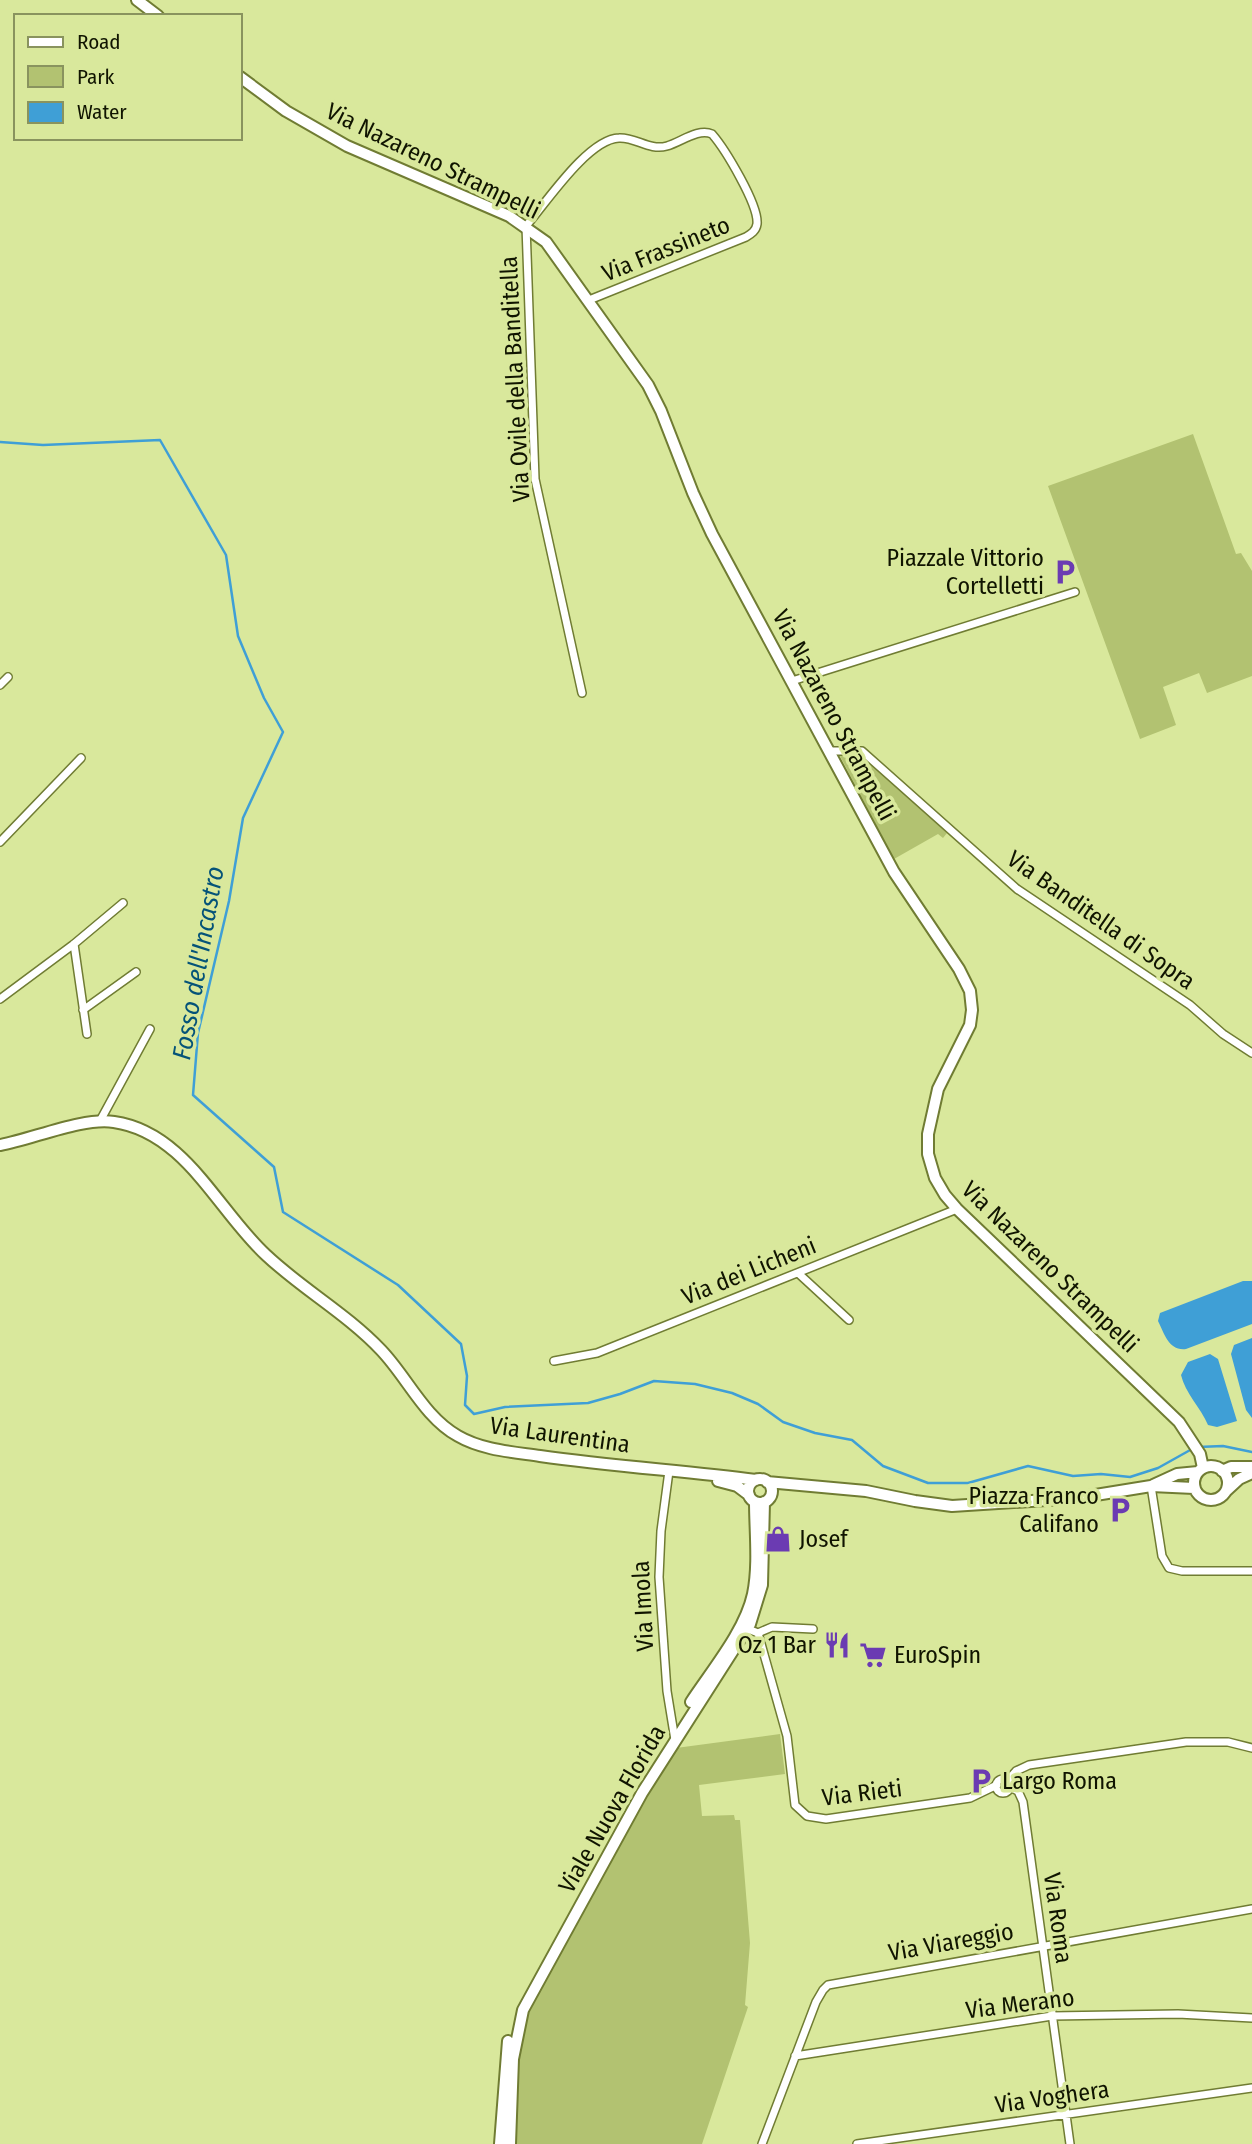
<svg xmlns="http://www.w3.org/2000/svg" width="1252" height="2144" font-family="'Fira Sans Condensed',sans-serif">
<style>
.green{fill:#b2c271}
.water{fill:#3f9fd6}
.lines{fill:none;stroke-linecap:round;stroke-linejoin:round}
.stream{stroke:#3f9fd6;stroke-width:2.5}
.street-casing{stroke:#707c33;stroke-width:10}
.secondary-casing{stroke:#707c33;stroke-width:14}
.street{stroke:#fff;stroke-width:7}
.secondary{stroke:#fff;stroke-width:10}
.labels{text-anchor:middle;stroke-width:7;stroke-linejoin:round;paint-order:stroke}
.street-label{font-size:24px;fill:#101400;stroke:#d9e89c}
.poi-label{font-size:24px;fill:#101400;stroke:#d9e89c;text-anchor:end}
.water-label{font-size:26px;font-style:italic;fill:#055378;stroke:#d9e89c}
</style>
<rect width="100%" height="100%" fill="#d9e89c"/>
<path class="green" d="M1193,434L1236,554L1241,553L1252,571V676L1207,693L1199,673L1163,687L1176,725L1140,739L1048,486Z
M853,754L864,758L947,833L943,838L938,834L894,859L840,756Z
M780,1734L785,1774L699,1785L702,1816L734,1815L735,1820H740L750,1943L745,2005L748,2007L702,2144H515L519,2048L525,2017L643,1801L676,1748Z"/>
<path class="water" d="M1243,1281H1252V1324L1186,1349C1169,1351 1165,1335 1158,1321L1160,1313Z
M1252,1338V1418L1246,1410L1231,1354L1234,1345Z
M1210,1354L1218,1359L1237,1421L1217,1427L1208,1425C1201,1408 1185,1393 1181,1375L1188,1362Z"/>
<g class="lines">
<path class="stream" d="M0,442L43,445L160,440L226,555L238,636L264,698L283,732L243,818L229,901L198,1033L193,1095L274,1167L283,1212L398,1285L461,1344L467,1376L465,1405L474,1414L505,1407L588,1403L620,1394L654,1381L695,1384L732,1393L758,1404L783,1422L815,1433L852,1440L883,1466L928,1483H968L1028,1466L1073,1476L1101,1474L1130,1477L1158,1468L1192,1449
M1198,1447L1223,1446L1252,1452"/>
<g class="street-casing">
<path id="street" d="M792,681L1075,592
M0,685L8,677
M582,693L535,479L526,226C546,203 588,139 619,138C636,137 649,151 667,146C681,142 698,128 712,134C725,149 759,205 757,224C756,231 751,234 746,237L589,300
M831,751H862L1017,889L1190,1005L1223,1034L1252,1053
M0,842L81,758
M74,944L87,1034
M0,999L74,944L123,903
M83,1010L136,972
M100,1121L150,1029
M798,1273L849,1320
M554,1361L597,1353L957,1209
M669,1471L661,1531L659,1577L667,1691L675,1740
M1151,1486L1162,1556L1169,1568L1182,1571H1252
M748,1629L758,1633L787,1736L795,1805L807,1816L826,1819L970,1798L997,1785
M758,1633L772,1627L813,1629
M996 1786a7 7 0 1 1 14 0a7 7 0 1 1-14 0Z
M1007,1781L1016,1771L1029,1765L1186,1742H1228L1252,1748
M1010,1787L1018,1791L1023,1802L1070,2144
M795,2056L1052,2016L1178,2014L1252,2018
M762,2144L816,2002L823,1990L828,1985L1252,1909
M857,2144L1252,2088"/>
</g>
<g class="secondary-casing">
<path id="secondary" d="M137,0L158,16
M240,77L286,111L347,146L509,216L546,242L648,385L661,411L693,493L712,534L894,872L959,969L970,991L972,1010L970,1025L938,1089L928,1134V1154L935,1178L945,1195L957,1209L1179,1422L1200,1454L1203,1468
M0,1145C33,1139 83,1117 114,1122C185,1132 218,1211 266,1255C302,1289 347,1314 381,1350C407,1377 424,1417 458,1436C482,1450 513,1452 540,1456C612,1466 684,1471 756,1480
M1194 1483a17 17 0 1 1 34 0a17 17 0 1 1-34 0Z
M1222,1471L1231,1467H1252
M748 1491a12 12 0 1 1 24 0a12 12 0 1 1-24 0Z
M718,1481L737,1486L749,1495
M767,1482L866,1491L915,1501L952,1506L1077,1498L1151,1486L1194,1488
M1153,1485L1177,1474L1198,1472
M1226,1491L1239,1479L1252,1473
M691,1702C712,1670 745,1631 753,1594C759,1565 755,1531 755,1502
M500,2144L508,2041
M510,2144L513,2059L523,2010L642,1793L750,1624L762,1585L764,1502"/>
</g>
<use href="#street" class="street"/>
<use href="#secondary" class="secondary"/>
</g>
<defs>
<g id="parking-bare" transform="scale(2.1)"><path d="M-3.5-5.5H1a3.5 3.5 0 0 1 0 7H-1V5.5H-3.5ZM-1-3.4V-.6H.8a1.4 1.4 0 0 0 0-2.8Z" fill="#6b3bb2" stroke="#d9e89c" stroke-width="2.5" paint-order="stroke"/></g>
<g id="shop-bare" transform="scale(2.1)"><path d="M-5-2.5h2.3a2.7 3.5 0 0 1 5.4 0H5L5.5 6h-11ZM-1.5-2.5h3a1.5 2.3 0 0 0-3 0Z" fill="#6b3bb2" stroke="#d9e89c" stroke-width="2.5" paint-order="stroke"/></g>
<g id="restaurant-bare" transform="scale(2.1)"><path d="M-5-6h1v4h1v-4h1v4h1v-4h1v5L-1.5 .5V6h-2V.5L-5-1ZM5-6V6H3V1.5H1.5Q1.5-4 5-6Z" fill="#6b3bb2" stroke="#d9e89c" stroke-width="2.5" paint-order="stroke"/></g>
<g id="supermarket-bare" transform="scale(2.1)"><path d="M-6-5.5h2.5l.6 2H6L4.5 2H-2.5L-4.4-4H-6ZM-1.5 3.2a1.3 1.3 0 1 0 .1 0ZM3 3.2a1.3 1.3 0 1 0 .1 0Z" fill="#6b3bb2" stroke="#d9e89c" stroke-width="2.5" paint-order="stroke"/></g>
</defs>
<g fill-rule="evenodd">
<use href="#parking-bare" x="1065" y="572"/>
<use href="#parking-bare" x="1120" y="1510"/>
<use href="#shop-bare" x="778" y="1539"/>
<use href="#restaurant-bare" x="837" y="1645"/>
<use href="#supermarket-bare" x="873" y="1655"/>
<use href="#parking-bare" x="981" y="1781"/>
</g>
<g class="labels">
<g class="street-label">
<text transform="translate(433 161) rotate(26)" y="8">Via Nazareno Strampelli</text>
<text transform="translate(666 249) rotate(-22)" y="8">Via Frassineto</text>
<text transform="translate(515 379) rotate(-93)" y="8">Via Ovile della Banditella</text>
<text transform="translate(834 715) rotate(62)" y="8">Via Nazareno Strampelli</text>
<text transform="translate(1101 920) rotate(35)" y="8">Via Banditella di Sopra</text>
<text transform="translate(1050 1267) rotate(44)" y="8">Via Nazareno Strampelli</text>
<text transform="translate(749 1271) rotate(-22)" y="8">Via dei Licheni</text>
<text transform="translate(560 1435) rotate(8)" y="8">Via Laurentina</text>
<text transform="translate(643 1606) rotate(-93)" y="8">Via Imola</text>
<text transform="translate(862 1793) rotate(-7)" y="8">Via Rieti</text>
<text transform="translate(612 1809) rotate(-60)" y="8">Viale Nuova Florida</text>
<text transform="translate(1058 1918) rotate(82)" y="8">Via Roma</text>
<text transform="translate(951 1942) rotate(-10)" y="8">Via Viareggio</text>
<text transform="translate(1020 2004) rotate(-7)" y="8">Via Merano</text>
<text transform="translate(1052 2097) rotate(-8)" y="8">Via Voghera</text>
</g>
<g class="poi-label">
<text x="1044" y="566">Piazzale Vittorio<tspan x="1044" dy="28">Cortelletti</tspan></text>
<text x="1099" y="1504">Piazza Franco<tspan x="1099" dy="28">Califano</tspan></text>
<text x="799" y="1547" text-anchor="start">Josef</text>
<text x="816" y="1653">Oz 1 Bar</text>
<text x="894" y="1663" text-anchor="start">EuroSpin</text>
<text x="1002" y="1789" text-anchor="start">Largo Roma</text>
</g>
<g class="water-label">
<text transform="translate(198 963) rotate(-80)" y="9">Fosso dell'Incastro</text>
</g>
</g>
<rect x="14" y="14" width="228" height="126" fill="#d9e89c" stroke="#89935e" stroke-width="2"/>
<rect x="28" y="37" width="35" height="10" fill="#ffffff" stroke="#89935e" stroke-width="2"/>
<text x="77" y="49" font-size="21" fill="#101400">Road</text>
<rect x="28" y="66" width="35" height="21" fill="#b2c271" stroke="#89935e" stroke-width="2"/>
<text x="77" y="84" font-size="21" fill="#101400">Park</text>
<rect x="28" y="102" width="35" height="21" fill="#3f9fd6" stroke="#89935e" stroke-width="2"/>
<text x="77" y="119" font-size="21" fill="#101400">Water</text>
</svg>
